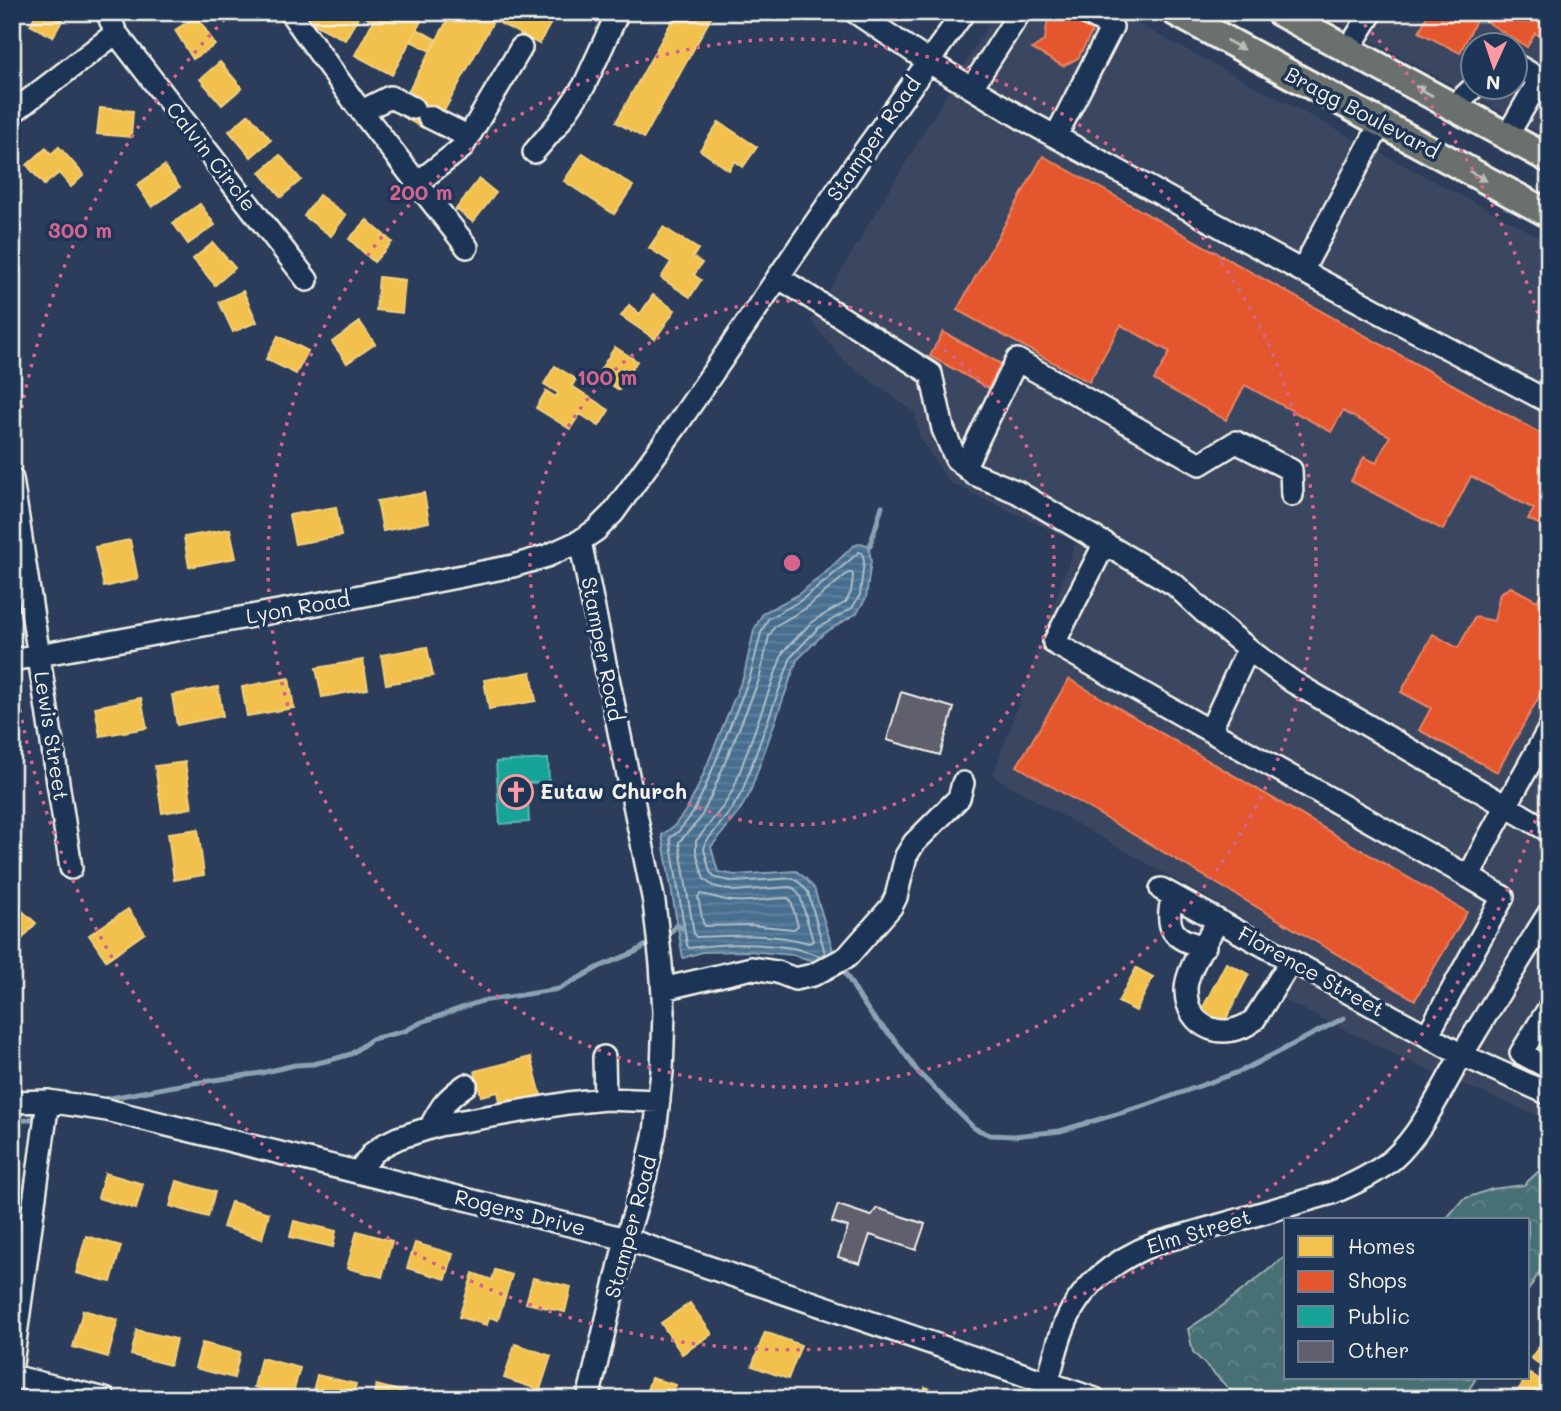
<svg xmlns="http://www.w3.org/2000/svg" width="1561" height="1411" font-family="Mali,sans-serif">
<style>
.built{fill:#3b4760;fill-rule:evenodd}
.forest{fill:url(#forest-crowns);stroke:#9eb0ae;stroke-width:2}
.water{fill:url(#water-rules);stroke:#8ca2b3;stroke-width:2}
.homes{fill:#f2c14e;stroke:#f3cf7c;stroke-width:2}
.shops{fill:#e4572e;stroke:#e98566;stroke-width:2}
.public{fill:#17a398;stroke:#59bab0;stroke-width:2}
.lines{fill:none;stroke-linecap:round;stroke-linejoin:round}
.shore{stroke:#afbdc4;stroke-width:2}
.stream{stroke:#8ca2b3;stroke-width:5}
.building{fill:#615e6d;stroke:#f4f1e8;stroke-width:2}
.minor-casing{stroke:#f4f1e8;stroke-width:26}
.major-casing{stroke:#f4f1e8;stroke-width:32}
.minor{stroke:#1d3557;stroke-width:21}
.major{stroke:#6a706d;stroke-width:26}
.oneway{fill:#bdbdb7}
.ring{fill:none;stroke:#d4648c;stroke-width:3.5;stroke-dasharray:3.5 7}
.labels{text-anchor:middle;stroke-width:7;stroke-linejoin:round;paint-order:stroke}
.street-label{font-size:21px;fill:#f4f1e8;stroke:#1d3557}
.poi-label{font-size:21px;font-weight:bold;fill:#f4f1e8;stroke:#1d3557;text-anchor:start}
.centre{fill:#d4648c;stroke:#1d3557;stroke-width:3.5}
.ring-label{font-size:21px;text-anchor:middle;font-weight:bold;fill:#d4648c;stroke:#1d3557;stroke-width:7;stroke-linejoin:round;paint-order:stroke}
</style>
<defs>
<pattern id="forest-crowns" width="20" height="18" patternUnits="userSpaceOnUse" patternTransform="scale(1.75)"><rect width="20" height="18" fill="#476f74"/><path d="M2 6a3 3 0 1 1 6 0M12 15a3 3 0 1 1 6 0" fill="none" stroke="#628488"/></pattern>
<pattern id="water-rules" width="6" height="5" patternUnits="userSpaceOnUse" patternTransform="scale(1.75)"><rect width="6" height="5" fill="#476e8f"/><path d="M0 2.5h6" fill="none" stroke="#62839f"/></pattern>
</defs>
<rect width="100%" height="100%" fill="#2b3d5b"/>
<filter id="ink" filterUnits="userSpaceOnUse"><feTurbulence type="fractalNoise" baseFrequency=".0143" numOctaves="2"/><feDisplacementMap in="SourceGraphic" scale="14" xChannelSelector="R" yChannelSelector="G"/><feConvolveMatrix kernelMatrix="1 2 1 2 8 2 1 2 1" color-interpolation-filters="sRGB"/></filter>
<g filter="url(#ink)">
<path class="built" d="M996,12H1115L1549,242V1120L1423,1068L1282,999L1305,953L993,776L1076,542L949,482L920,438L915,413L845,362L811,321Z
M1319,12H1549V138ZM1474,46H1516V88H1474Z"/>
<path class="forest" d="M1549,1168V1256L1528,1291V1220H1445L1463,1199L1492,1189L1524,1185L1540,1170Z
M1286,1256V1378H1476L1463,1399H1240L1236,1396L1193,1352L1188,1329L1221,1307Z"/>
<path class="water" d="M861,543L870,546L869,550L871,560L866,598L857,613L823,634L797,660L749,795L738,813L711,847L718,872L735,875L796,871L805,878L814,888L835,957L820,963L793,955L748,951L702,952L683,958L662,835L674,826L687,809L698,787L744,675L754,630L763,613L796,596L823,575L853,546Z"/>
<path class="homes" d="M37,12H67L53,37L30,25Z
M301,12H361L345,40L299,16Z
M361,12H378L374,22L360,14Z
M378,12H426L392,75L355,55Z
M452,12H557L539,44L494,20L444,111L435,106L423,128L407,119L417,100L407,94Z
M677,12H700L711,18L644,138L616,122Z
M197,16L215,45L193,59L175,30Z
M417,29L437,40L430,51L411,41Z
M220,62L242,88L222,105L200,79Z
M100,108L133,111L131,137L97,134Z
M249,114L271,140L251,157L229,131Z
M719,122L757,147L743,167L735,161L729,170L700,150Z
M59,147L84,175L71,187L59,173L44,185L27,165L46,148L51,154Z
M583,153L633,186L614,214L564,181Z
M280,155L301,180L281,197L260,172Z
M164,166L180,187L152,207L137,185Z
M479,179L496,193L473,222L456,209Z
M319,195L346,215L331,236L304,216Z
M200,204L215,225L188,244L173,223Z
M367,220L392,242L374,262L349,239Z
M663,227L698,249L693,257L702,263L694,275L701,280L690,297L661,278L671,262L649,248Z
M213,243L235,268L215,285L193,259Z
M379,277L405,280L402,313L376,310Z
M243,291L257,322L233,332L219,302Z
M653,295L675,310L655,339L621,316L629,305L640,314Z
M360,322L375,344L347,363L332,342Z
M278,336L308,351L296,374L266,359Z
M615,347L637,361L619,390L597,375Z
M555,366L576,379L572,386L609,410L599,426L580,414L570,429L536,408L546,391L556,397L558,393L544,384Z
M424,493L429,522L383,531L377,501Z
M336,507L341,536L295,544L289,515Z
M230,529L236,558L189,567L184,537Z
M130,540L138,579L104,587L95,547Z
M427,647L433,676L386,684L381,655Z
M363,660L368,689L322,697L316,668Z
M531,672L536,701L489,709L484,680Z
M289,678L294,708L247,716L242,687Z
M218,687L223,716L177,725L172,695Z
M141,698L147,728L100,736L95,707Z
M185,762L192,808L162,813L155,766Z
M198,829L204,875L174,880L168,833Z
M12,902L36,923L16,946L12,942Z
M128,909L145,933L106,960L89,935Z
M1226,963L1249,974L1224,1023L1201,1011Z
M1136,968L1153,977L1136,1011L1118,1002Z
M531,1057L542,1099L502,1110L498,1092L481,1096L475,1071Z
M105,1173L143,1184L136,1209L98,1198Z
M177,1181L215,1192L208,1217L170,1206Z
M231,1202L269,1213L262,1239L223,1227Z
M294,1221L336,1231L333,1247L290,1237Z
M357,1231L392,1241L382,1277L347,1268Z
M86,1236L121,1246L111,1282L76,1273Z
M415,1243L453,1254L446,1279L407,1268Z
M495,1270L512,1275L498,1320L489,1317L487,1325L459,1317L473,1273L492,1280Z
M533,1278L571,1287L565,1312L526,1303Z
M690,1303L712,1334L682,1354L661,1323Z
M83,1310L118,1320L108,1357L73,1347Z
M137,1330L176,1339L170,1365L131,1355Z
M765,1332L801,1345L788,1379L752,1366Z
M1549,1332V1371L1531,1358Z
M202,1343L240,1352L234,1378L195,1368Z
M515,1344L551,1356L540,1390L504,1378Z
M261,1358L300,1368L292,1397L254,1387Z
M1530,1373L1549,1386V1394L1546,1399H1512Z
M317,1375L356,1384L352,1399H311Z
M651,1378L676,1385L672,1399H644Z
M376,1385L415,1395L414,1399H373Z
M925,1387L960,1399H921Z"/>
<path class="shops" d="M1053,12H1070L1095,26L1078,58L1063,66L1032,49L1045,40L1047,24Z
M1429,12H1480L1460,53L1419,32Z
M1493,12H1549V42L1535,33L1527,47L1487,22Z
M1043,156L1547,437L1549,434V529L1528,519L1534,509L1471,476L1443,530L1351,481L1364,457L1376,463L1390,436L1343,411L1331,432L1245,385L1226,420L1154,380L1170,352L1121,325L1089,382L957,310Z
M943,332L1001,364L988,388L930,356Z
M1549,578V679L1497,772L1419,730L1431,708L1401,692L1433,634L1458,648L1475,617L1494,621L1500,593L1511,587L1537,601Z
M1069,679L1467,912L1415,1000L1017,766Z"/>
<path class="public" d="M548,759L549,782L527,783L529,822L500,824L496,762Z"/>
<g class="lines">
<path class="shore" d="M859,552L862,553L864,561L860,595L852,608L818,628L791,657L742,792L732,809L706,842L704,849L710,872L716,878L735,882L793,878L800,883L808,892L825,953L820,956C811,953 802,950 793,948C759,943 723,943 689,948L687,945L670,838L679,831L693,813L704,790L750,677L761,633L768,619L800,601L827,580Z
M848,573H852L853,576L851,592L846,602L813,621L783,652L734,788L725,804L696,841V851L704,879L713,886L734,891L790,887L795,889L800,896L813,941L809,943C773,933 733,935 696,937L694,934L692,922L679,842L700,819L712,794L759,680L769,636L775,626L805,609Z
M700,894C710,895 721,900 732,901C750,903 769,898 788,898L791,901L798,926L794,929L749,925L705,926L703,923L698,897Z"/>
<path class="stream" d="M870,546L882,506
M665,935L673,930L676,925L682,928
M841,966L861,1000L873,1017L894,1039L918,1072L974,1128L990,1135L1014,1136L1060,1131L1147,1105L1241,1071L1344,1018
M100,1100L174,1086L261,1073L295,1065L313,1064L334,1059L351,1054L372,1039L405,1031L422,1022L464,1007L482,1001L559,989L599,967L635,952L653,941
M12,1121L27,1120L40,1116"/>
</g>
<path class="building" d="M901,692L954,708L940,755L887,740Z
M838,1205L871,1216L877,1208L925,1224L916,1250L870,1235L860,1264L838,1257L848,1227L832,1222Z"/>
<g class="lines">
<g class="minor-casing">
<path id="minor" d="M107,12L116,33L307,280
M290,12L355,103L467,247
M855,12L929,62L1025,120L1302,271
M1309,28L1318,12
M1348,50L1372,12
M972,87L1020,12
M1453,107L1474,87
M362,111L390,97L413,108
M12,113L116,33
M429,117L469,137
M1381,123L1302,271L1549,402
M1056,136L1112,27L1083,12
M1507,136L1540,79L1516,65
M534,152L558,124L584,86L618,12
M417,183L462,148L521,48
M778,277L931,374L943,429L956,459L974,474L1017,492L1175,585L1205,613L1256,655L1293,682L1549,831
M965,466L1017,360L1200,464L1236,442L1291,470L1292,495
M12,479L71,868
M580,541L654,902L661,964L664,1012L662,1072L655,1132L645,1178L626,1239L588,1399
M1105,543L1054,643L1469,877
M12,660L355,597L513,566L547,556L580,541L596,530L613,513L677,425L859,159L964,12
M1210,731L1248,649
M1161,889L1462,1055L1549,1094
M1173,896C1164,927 1172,941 1205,946
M1218,921C1208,939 1185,971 1186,991C1187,1030 1226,1042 1254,1020L1291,961
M663,989L752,968L777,972L795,979L813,975L847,957L891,907L896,897L906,856L914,843L959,798L963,783
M1549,1008L1521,1053L1549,1068
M1427,1036L1503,897L1469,877L1486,842L1549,729
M604,1057L605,1099
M12,1102L48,1101L107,1110L626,1239L1095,1399
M430,1128C441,1106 446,1099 466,1085
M359,1172L373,1153L384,1145L398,1138L439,1125L568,1103L605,1099L659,1101
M12,1364L48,1101
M12,1376L105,1399
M1042,1399C1050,1377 1054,1354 1062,1332C1077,1287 1115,1259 1157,1243L1332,1193C1354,1184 1375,1174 1393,1159C1421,1134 1440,1092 1459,1060C1488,1011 1518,962 1549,913"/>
</g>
<g class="major-casing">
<path id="major" d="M1175,12L1549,214
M1279,12L1549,159"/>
</g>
<use href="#minor" class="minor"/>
<use href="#major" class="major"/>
</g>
<defs><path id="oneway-solid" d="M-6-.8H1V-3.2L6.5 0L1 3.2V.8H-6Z" transform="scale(1.75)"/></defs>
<g class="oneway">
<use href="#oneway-solid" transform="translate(1235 45) rotate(28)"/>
<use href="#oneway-solid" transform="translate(1424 91) rotate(-151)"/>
<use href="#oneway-solid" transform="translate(1478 176) rotate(29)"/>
</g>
</g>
<g class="ring">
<circle cx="792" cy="563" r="262"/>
<circle cx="792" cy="563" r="524"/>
<path d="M1548 780A786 786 0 0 1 13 666M13 460A786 786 0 0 1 227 17M1357 17A786 786 0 0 1 1548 346"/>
</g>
<defs>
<g id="church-ring" transform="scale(1.75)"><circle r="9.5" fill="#1d3557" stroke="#ff9aa2" stroke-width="1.5"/><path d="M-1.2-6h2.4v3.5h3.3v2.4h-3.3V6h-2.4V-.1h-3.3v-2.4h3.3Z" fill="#ff9aa2"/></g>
</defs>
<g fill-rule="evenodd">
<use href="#church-ring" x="516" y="792"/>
</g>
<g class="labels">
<g class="street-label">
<text transform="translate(1362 113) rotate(28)" y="7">Bragg Boulevard</text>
<text transform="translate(874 139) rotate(-55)" y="7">Stamper Road</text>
<text transform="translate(211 157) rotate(52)" y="7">Calvin Circle</text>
<text transform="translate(298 608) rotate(-10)" y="7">Lyon Road</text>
<text transform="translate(602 649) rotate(79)" y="7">Stamper Road</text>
<text transform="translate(51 736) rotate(81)" y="7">Lewis Street</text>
<text transform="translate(1311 972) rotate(29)" y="7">Florence Street</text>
<text transform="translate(520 1213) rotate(14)" y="7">Rogers Drive</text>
<text transform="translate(631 1227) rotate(-75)" y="7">Stamper Road</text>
<text transform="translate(1199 1232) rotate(-17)" y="7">Elm Street</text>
</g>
<g class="poi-label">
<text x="540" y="799">Eutaw Church</text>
</g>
</g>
<circle cx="792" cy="563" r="10" class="centre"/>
<g class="ring-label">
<text x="421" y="200">200 m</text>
<text x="80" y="238">300 m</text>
<text x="607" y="385">100 m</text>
</g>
<rect width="1561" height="1411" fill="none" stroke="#1d3557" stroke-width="42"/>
<rect x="21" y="21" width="1519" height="1369" fill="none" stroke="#f4f1e8" stroke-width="2.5" filter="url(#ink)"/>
<rect x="1284" y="1218" width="245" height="161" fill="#1d3557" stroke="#738091" stroke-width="2"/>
<rect x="1298" y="1236" width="35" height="21" fill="#f2c14e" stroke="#738091" stroke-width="2"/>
<text x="1348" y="1254" font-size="21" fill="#f4f1e8">Homes</text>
<rect x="1298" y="1271" width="35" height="21" fill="#e4572e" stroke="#738091" stroke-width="2"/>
<text x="1348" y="1288" font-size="21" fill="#f4f1e8">Shops</text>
<rect x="1298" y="1306" width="35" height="21" fill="#17a398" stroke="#738091" stroke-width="2"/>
<text x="1348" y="1324" font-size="21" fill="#f4f1e8">Public</text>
<rect x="1298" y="1341" width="35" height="21" fill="#615e6d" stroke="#738091" stroke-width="2"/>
<text x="1348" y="1358" font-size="21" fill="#f4f1e8">Other</text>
<g transform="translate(1494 66) rotate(183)"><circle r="33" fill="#1d3557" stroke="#738091" stroke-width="2"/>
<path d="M0-5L12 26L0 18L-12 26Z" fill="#ff9aa2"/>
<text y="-10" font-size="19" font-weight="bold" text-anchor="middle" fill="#f4f1e8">N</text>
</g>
</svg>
